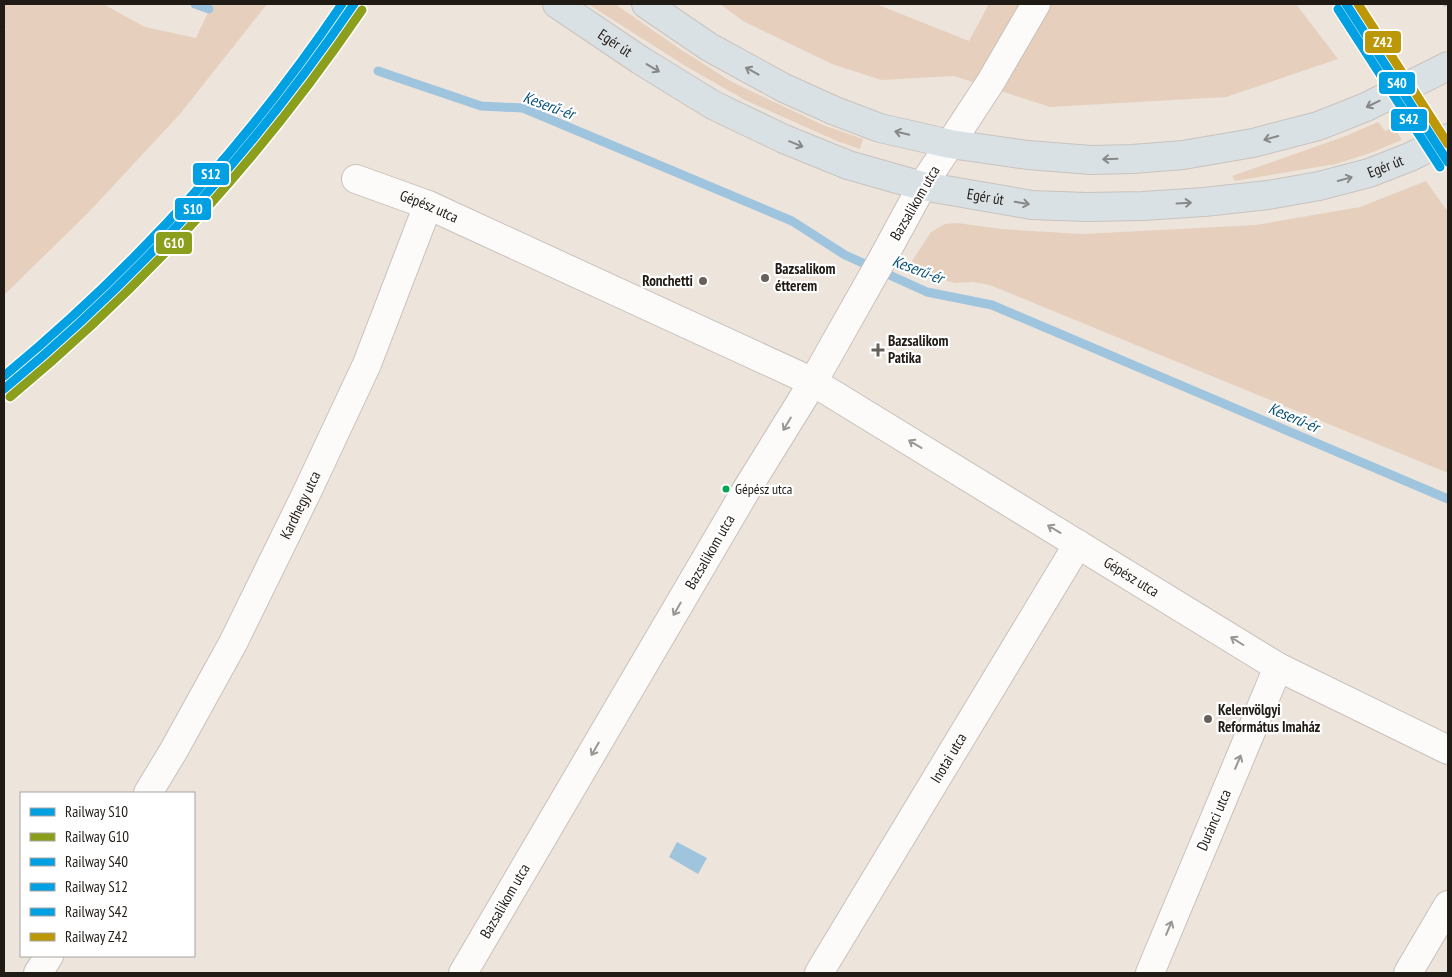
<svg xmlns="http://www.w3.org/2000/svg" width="1452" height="977" font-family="'PT Sans Narrow',sans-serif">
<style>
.green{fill:#e6d0bd}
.water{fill:#9fc4de}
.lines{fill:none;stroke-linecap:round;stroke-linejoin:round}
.stream{stroke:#9fc4de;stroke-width:9}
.minor-casing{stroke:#c8c1bb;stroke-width:30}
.tertiary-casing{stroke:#c8c1bb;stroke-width:30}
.primary-casing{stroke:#c8c3bf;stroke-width:30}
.minor{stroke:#fcfbfa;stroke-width:28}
.tertiary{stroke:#fcfbfa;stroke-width:28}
.primary{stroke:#dae1e4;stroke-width:28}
.rail{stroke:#cac8c6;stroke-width:4;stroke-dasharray:2.5 5;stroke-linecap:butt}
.rail-1-casing{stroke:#fff;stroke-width:12}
.rail-2-casing{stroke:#fff;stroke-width:12}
.rail-3-casing{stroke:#fff;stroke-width:12}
.rail-4-casing{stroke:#fff;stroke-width:12}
.rail-5-casing{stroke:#fff;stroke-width:12}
.rail-6-casing{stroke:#fff;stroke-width:12}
.rail-1{stroke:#00a0e3;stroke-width:9}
.rail-2{stroke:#8c9f1d;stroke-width:9}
.rail-3{stroke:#00a0e3;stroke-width:9}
.rail-4{stroke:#00a0e3;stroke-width:9}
.rail-5{stroke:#00a0e3;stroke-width:9}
.rail-6{stroke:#bc9707;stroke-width:9}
.oneway{stroke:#878887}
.oneway2{stroke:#999693}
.poi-dot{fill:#68615b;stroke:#fff;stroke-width:2}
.bus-dot{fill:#00a651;stroke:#fff;stroke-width:2}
.labels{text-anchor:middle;stroke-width:4.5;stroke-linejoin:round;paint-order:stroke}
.bus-label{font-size:14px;fill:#211b16;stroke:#fff;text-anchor:start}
.street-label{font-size:15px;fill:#211b16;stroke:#fff}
.poi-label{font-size:15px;font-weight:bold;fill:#211b16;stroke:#fff;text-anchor:start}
.water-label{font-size:16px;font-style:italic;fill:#0a5278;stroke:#fff}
.line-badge{stroke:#fff;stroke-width:2}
.badge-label{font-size:14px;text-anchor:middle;font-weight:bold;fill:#fff}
</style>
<rect width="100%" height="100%" fill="#ede4dc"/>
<path class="green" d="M4,4L105,5L145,27L196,38L212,4H267L180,114L88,213L4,295V34L6,29L4,28Z
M588,4H615L680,49L732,82L823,125L863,139L860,149L837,141L745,100L687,67Z
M720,4H876L969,41L989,4H1296L1338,59L1226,97L1050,107L954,76L881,80L832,64L743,21Z
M1378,122L1385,131L1394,127L1402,140L1373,152L1336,164L1235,181L1232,176L1343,137Z
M1426,181L1448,212V473L990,285L972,282L955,283L906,270L931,232L945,224L957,223L1002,229L1082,234L1256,225L1360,207Z"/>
<path class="water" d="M677,842L707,858L698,874L669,857Z"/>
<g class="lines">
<path class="stream" d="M195,4L209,9
M378,71L481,106L523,108L792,221L845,255L927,292L992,305L1448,499"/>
<g class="minor-casing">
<g id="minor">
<path d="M950,144L990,83L1036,4"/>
<path id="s1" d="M356,179L428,205L813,382L745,492L463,973"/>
<path d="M1278,667L1448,750"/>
<path id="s2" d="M148,793L174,750L233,643L308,490L367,364L428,205"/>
<path d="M38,973L49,956"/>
<path id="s3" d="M819,973L1078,544"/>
<path d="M1408,973L1448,905"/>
</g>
</g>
<g class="tertiary-casing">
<g id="tertiary">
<path id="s4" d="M950,144L922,186L883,258L813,382L1278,667L1150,973"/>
</g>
</g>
<g class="primary-casing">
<g id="primary">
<path id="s5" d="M557,4L640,60L713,105L784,139L848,165L922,186L1032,205L1086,207L1143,206L1204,202L1268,195L1319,186L1369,173L1410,157L1448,138"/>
<path d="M646,4L709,47L784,88L835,111L880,128L950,144L1028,155L1091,160L1133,159L1183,155L1253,143L1318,126L1341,117L1366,107L1448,66"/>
</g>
</g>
<use href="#minor" class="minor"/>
<use href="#tertiary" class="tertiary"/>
<use href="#primary" class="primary"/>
<path class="rail" d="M1445,4L1448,10"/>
<g class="rail-1-casing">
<path id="rail-1" d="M4,389C138,278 256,148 354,4"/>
</g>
<g class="rail-2-casing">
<path id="rail-2" d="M10,397C145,285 264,154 362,10"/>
</g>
<g class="rail-3-casing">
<path id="rail-3" d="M1346,4L1448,162"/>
</g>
<g class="rail-4-casing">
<path id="rail-4" d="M4,376C133,269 248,143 342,4"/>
</g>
<g class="rail-5-casing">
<path id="rail-5" d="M1338,9L1440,167"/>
</g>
<g class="rail-6-casing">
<path id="rail-6" d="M1358,4L1448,144"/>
</g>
<use href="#rail-1" class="rail-1"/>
<use href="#rail-2" class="rail-2"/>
<use href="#rail-3" class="rail-3"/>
<use href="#rail-4" class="rail-4"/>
<use href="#rail-5" class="rail-5"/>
<use href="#rail-6" class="rail-6"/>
</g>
<defs><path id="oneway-shaft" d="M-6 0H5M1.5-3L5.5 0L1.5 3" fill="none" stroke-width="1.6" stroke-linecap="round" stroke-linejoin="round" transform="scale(1.25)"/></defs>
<g class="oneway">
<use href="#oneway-shaft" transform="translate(653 68) rotate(31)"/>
<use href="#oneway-shaft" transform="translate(752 71) rotate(-151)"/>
<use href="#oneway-shaft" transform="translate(1373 104) rotate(154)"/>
<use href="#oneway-shaft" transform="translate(902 133) rotate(-167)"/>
<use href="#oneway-shaft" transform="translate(1271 138) rotate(165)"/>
<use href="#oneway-shaft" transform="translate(796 144) rotate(22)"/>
<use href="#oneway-shaft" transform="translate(1110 159) rotate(178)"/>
<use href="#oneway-shaft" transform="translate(1345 179) rotate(-15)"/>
<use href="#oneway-shaft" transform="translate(1022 203) rotate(10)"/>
<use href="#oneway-shaft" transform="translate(1184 203) rotate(-3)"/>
</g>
<g class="oneway2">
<use href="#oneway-shaft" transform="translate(787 424) rotate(121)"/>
<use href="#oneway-shaft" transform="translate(915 444) rotate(-149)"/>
<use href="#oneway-shaft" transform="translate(1054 529) rotate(-149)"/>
<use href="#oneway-shaft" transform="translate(677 609) rotate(120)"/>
<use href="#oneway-shaft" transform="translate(1237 641) rotate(-148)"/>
<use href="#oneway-shaft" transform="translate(595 749) rotate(120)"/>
<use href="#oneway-shaft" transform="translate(1238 762) rotate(-67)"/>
<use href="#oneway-shaft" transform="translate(1169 928) rotate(-67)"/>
</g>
<g class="poi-dot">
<circle cx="765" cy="278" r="5"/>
<circle cx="703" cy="281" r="5"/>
<path d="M875.5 342.5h5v5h5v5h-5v5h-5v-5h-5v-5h5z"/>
<circle cx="1208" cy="719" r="5"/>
</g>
<circle class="bus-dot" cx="726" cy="489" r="4.5"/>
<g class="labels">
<g class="bus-label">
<text x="735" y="494">Gépész utca</text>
</g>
<g class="street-label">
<text dy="5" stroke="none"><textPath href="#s5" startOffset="70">Egér út</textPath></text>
<text dy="5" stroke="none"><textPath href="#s5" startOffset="880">Egér út</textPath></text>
<text dy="5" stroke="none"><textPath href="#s5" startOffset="475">Egér út</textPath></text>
<text transform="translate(915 203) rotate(-60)" y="5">Bazsalikom utca</text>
<text dy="5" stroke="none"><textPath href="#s1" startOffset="78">Gépész utca</textPath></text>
<text dy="5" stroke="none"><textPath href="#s2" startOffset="326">Kardhegy utca</textPath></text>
<text transform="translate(710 552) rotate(-60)" y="5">Bazsalikom utca</text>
<text dy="5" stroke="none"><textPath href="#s4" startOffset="648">Gépész utca</textPath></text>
<text dy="5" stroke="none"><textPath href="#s3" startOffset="251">Inotai utca</textPath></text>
<text transform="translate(1214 820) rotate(-67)" y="5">Duránci utca</text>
<text transform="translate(505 901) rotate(-60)" y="5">Bazsalikom utca</text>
</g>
<g class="poi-label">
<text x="775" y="274">Bazsalikom<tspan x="775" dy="17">étterem</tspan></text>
<text x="693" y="286" text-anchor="end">Ronchetti</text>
<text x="888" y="346">Bazsalikom<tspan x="888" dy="17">Patika</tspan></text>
<text x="1218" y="715">Kelenvölgyi<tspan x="1218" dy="17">Református Imaház</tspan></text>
</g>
<g class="water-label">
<text transform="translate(549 105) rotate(20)" y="6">Keserű-ér</text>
<text transform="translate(918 269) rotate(21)" y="6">Keserű-ér</text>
<text transform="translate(1294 417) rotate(23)" y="6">Keserű-ér</text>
</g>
</g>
<g class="line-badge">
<rect x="1364" y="30" width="38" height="24" rx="5" fill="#bc9707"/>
<rect x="1378" y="71" width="38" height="24" rx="5" fill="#00a0e3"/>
<rect x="1390" y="108" width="38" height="24" rx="5" fill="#00a0e3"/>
<rect x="192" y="162" width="38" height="24" rx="5" fill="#00a0e3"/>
<rect x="174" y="197" width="38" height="24" rx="5" fill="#00a0e3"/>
<rect x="155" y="231" width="38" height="24" rx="5" fill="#8c9f1d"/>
</g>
<g class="badge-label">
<text x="1383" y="47">Z42</text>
<text x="1397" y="88">S40</text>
<text x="1409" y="124">S42</text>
<text x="211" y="179">S12</text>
<text x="193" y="214">S10</text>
<text x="174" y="248">G10</text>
</g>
<rect width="1452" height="977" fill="none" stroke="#211b16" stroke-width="10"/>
<rect x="20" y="792" width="175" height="165" fill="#ffffff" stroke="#a6a4a2"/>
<rect x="30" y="808" width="25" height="8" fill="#00a0e3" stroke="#a6a4a2"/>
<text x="65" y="817" font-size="15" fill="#211b16">Railway S10</text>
<rect x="30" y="833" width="25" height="8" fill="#8c9f1d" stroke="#a6a4a2"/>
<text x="65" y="842" font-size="15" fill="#211b16">Railway G10</text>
<rect x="30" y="858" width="25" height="8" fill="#00a0e3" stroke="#a6a4a2"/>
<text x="65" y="867" font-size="15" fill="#211b16">Railway S40</text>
<rect x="30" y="883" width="25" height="8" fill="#00a0e3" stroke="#a6a4a2"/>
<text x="65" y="892" font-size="15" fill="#211b16">Railway S12</text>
<rect x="30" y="908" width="25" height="8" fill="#00a0e3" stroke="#a6a4a2"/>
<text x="65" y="917" font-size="15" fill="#211b16">Railway S42</text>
<rect x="30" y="933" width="25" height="8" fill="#bc9707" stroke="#a6a4a2"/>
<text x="65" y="942" font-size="15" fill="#211b16">Railway Z42</text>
</svg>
